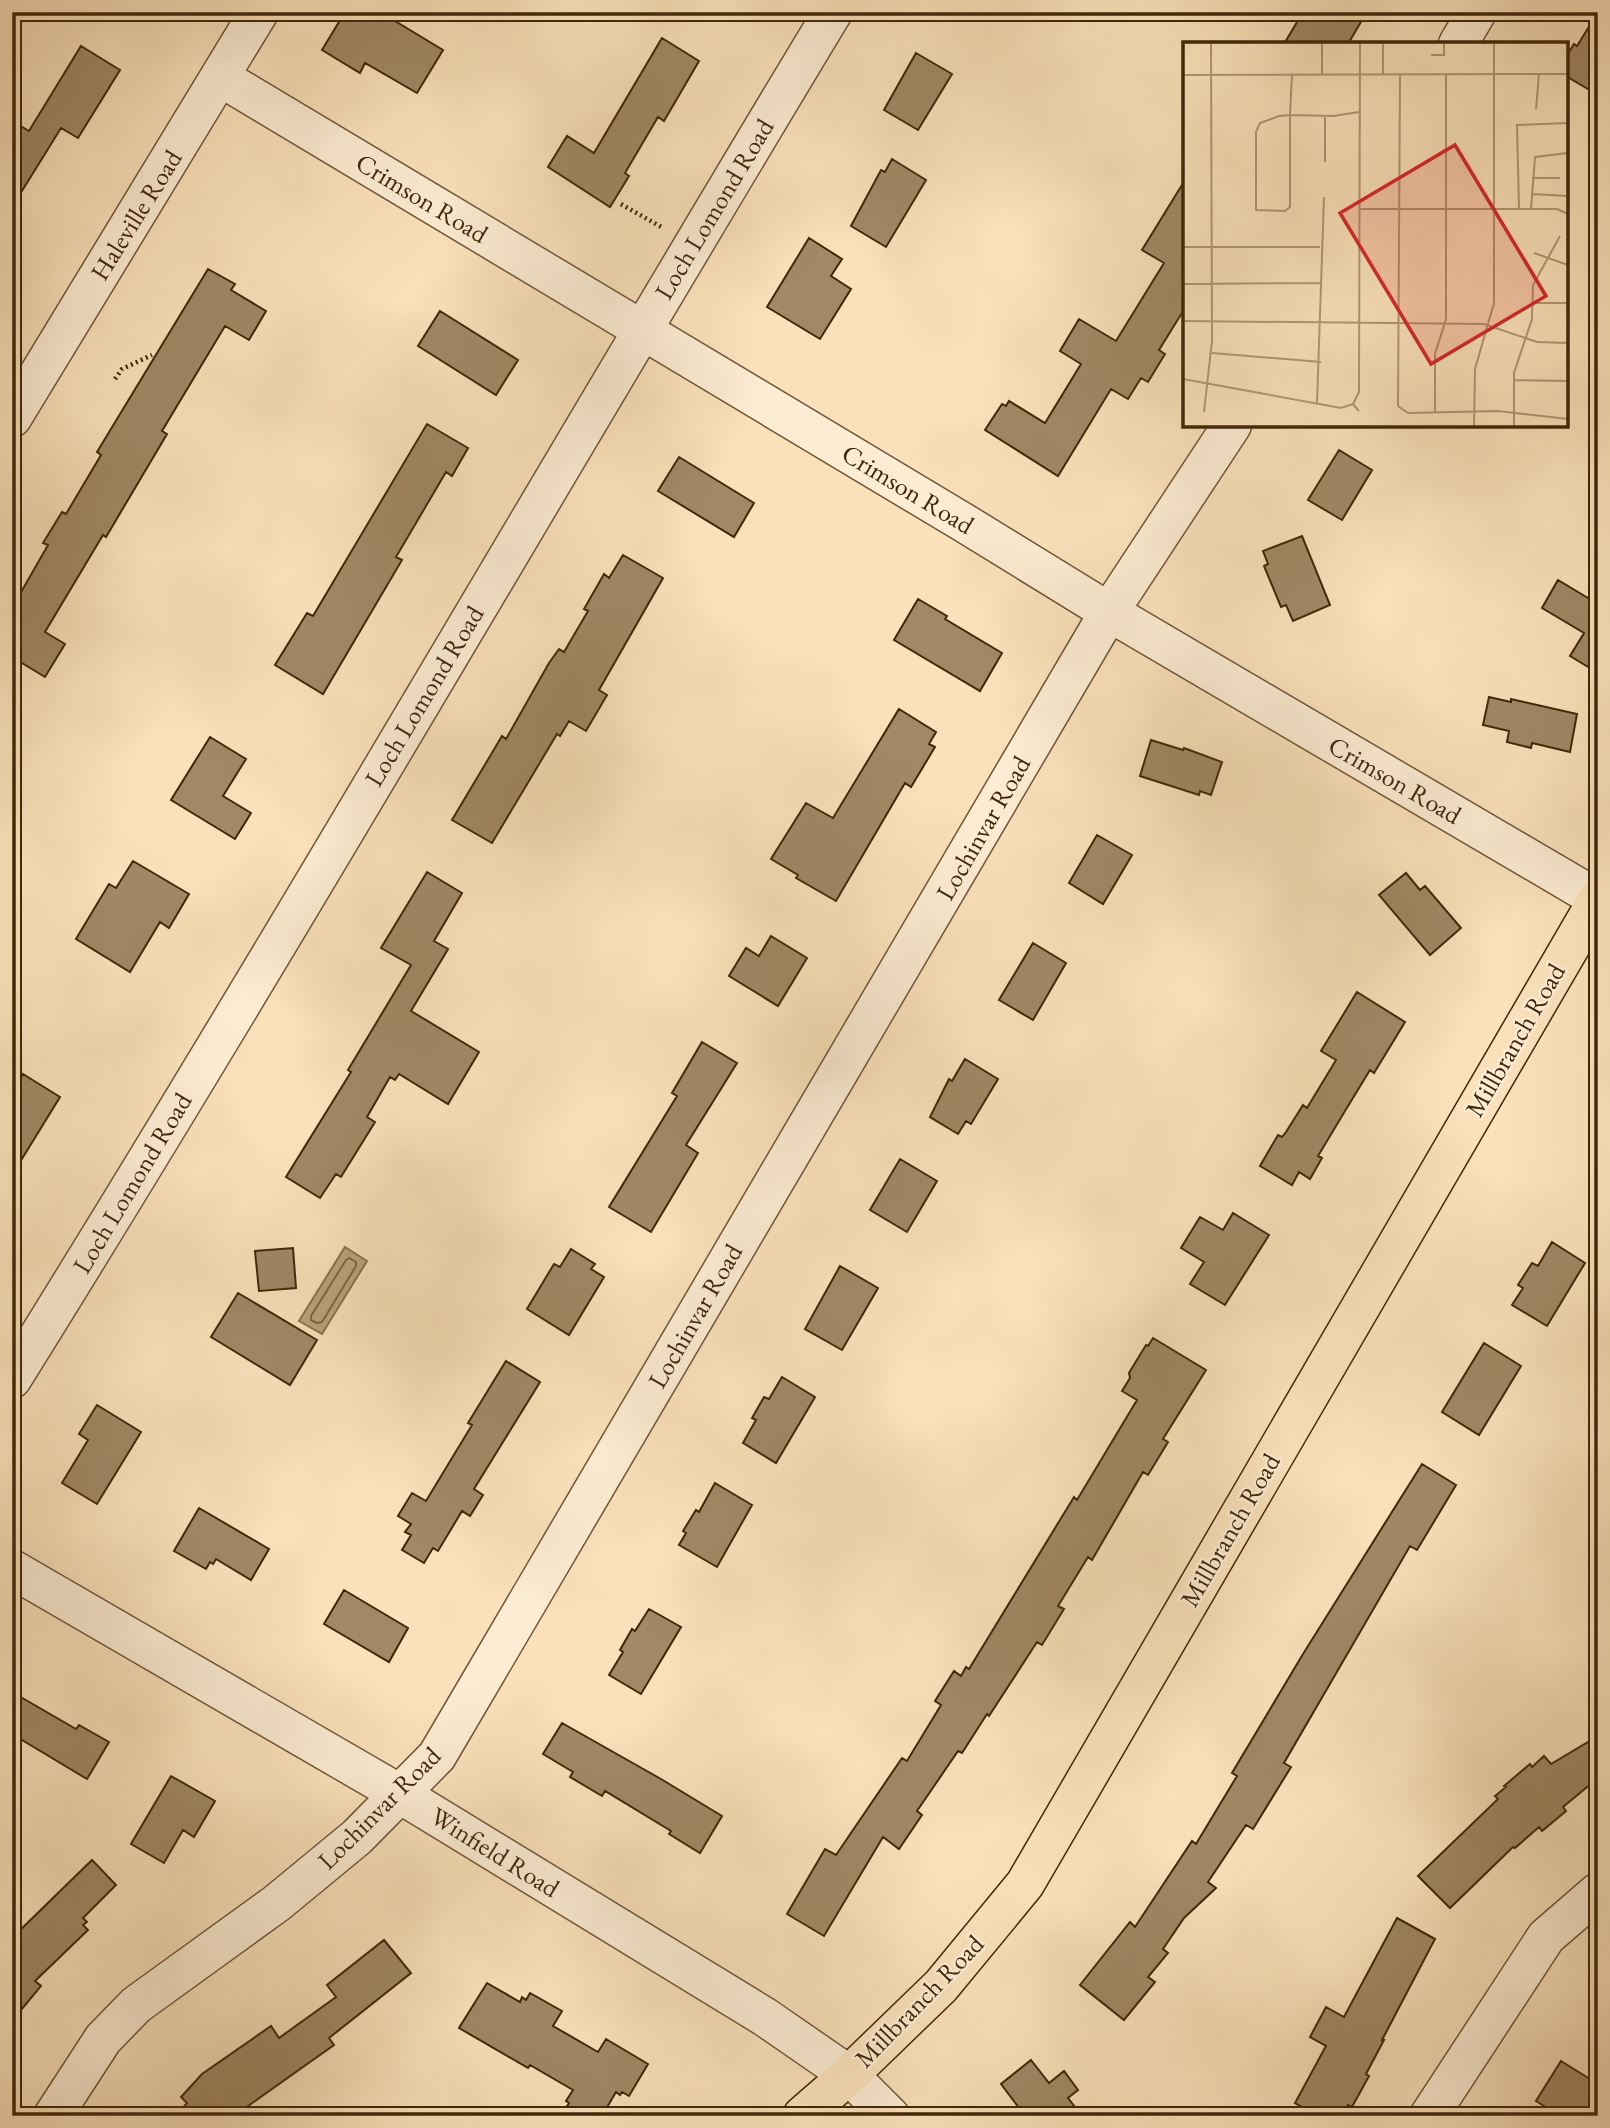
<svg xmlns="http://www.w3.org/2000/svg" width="1610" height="2128" font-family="'EB Garamond',serif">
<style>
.water{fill:#bba27f;stroke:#8a7150;stroke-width:2}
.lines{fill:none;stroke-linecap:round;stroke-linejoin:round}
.shore{stroke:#7e6444;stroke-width:2}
.building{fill:#a18866;stroke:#41270a;stroke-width:2}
.minor-casing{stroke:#6f5636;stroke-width:41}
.major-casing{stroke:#41270a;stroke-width:41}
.path{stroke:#41270a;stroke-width:4.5;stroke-dasharray:2 3.5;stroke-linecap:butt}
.minor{stroke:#fcecd3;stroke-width:38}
.major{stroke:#fae1bb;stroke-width:38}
.labels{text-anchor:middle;stroke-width:5;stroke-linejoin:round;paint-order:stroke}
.street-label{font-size:26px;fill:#41270a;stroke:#fcecd3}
.inset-road{fill:none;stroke:#b09774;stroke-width:2}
.view{fill:#d62828;fill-opacity:0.15;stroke:#d62828;stroke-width:3.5}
.inset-edge{fill:none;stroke:#41270a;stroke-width:3.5}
</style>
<rect width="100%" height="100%" fill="#fae1bb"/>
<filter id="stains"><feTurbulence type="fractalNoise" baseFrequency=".00286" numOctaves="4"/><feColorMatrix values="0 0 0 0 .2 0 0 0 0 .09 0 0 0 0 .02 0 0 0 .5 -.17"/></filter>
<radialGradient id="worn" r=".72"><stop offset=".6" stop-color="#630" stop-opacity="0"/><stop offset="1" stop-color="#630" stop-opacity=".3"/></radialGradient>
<path class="water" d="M345,1247L367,1261L322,1334L299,1321Z"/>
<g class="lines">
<path class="shore" d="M349,1258L356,1262V1266L322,1322L317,1323L311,1320V1316L346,1260Z"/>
</g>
<path class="building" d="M345,12H380L443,50L417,93L365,63L360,73L322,50Z
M1303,12H1349L1362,20L1348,44H1284Z
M1598,12V95L1566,76V57L1574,44L1577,46Z
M662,38L699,61L664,121L658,117L625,173L629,176L610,207L548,167L567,136L594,153Z
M81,46L120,70L78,138L61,128L12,207V121L29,131Z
M916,53L952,74L918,130L884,110Z
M892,159L926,180L886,247L851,226L881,170L885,172Z
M1185,180V308L1159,350L1165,354L1148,382L1141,378L1128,399L1111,389L1058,476L985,430L1002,404L1006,406L1009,401L1045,423L1081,364L1060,351L1079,319L1116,341L1164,263L1142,250Z
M809,238L842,259L831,276L851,289L820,339L767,307Z
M208,269L235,284L231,290L266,311L249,340L225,326L162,431L167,434L106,537L103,535L45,632L65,644L45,677L12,657V608L48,545L43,543L62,512L66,514L101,455L97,452Z
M440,311L518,360L496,395L418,346Z
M427,424L468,448L452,476L446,472L396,557L402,560L323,694L275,665L307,613L313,616Z
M1339,450L1372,470L1342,520L1308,500Z
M679,457L754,503L734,537L658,491Z
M1302,536L1330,605L1293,621L1286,605L1281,607L1264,566L1268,564L1263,551Z
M623,555L663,578L599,690L607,695L586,731L569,721L560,736L557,734L492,843L452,820L502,736L506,739L549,663L559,649L564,652L588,611L584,609L604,574L609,578Z
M1558,580L1598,604V673L1570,656L1584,633L1542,608Z
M918,599L947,616L945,619L1002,653L980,691L894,640Z
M1489,697L1511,702V699L1577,714L1570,752L1532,743L1531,748L1507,742L1509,731L1483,725Z
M899,709L936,732L929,744L935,747L911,787L905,783L836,901L796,878L798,875L771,859L806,803L833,818Z
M210,737L246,759L223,796L251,813L235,839L171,800Z
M1151,740L1183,750L1184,748L1222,762L1211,795L1200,791L1199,795L1140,776Z
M1097,835L1132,855L1103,904L1069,883Z
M133,861L189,894L169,928L160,922L130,972L76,939L109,884L116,888Z
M427,872L462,893L434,941L448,949L411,1011L479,1052L448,1104L399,1074L395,1080L390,1077L367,1117L375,1122L341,1177L336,1174L320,1198L286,1177L351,1072L348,1070L411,965L381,948Z
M1406,873L1420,890L1425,886L1461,928L1430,955L1379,895Z
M771,936L807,958L778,1006L729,976L746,948L759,956Z
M1033,943L1066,963L1033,1020L999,1000Z
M1357,992L1405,1022L1374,1073L1370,1070L1345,1111L1318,1156L1322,1158L1310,1179L1299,1172L1292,1185L1260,1166L1278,1135L1282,1137L1286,1132L1303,1105L1307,1108L1336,1060L1321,1051Z
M702,1042L737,1063L686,1145L698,1153L651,1232L609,1207L677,1096L672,1093Z
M965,1059L998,1079L971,1124L966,1121L958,1134L930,1117L949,1079L952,1081Z
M23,1074L60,1097L12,1175V1092Z
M900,1159L937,1181L907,1232L870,1210Z
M1233,1213L1269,1235L1225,1305L1190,1284L1204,1262L1181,1248L1200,1217L1223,1230Z
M1552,1242L1585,1263L1547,1326L1512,1305L1523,1288L1518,1285L1532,1263L1538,1266Z
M293,1248L296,1288L259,1291L255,1251Z
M571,1249L595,1264L591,1269L604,1277L569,1335L527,1309L554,1264L560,1267Z
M840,1266L878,1288L842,1350L805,1329Z
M238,1293L317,1340L290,1385L211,1337Z
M1153,1338L1206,1370L1163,1439L1168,1442L1148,1475L1143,1472L1092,1560L1088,1557L1058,1606L1064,1609L1042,1645L1037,1642L989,1716L987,1714L962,1753L958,1751L917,1811L922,1815L899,1849L883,1837L824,1936L787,1914L825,1849L836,1855L902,1758L907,1761L941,1705L935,1701L954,1671L961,1676L966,1667L969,1669L1074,1497L1077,1500L1137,1400L1122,1391L1130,1378L1129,1373L1146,1345L1148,1346Z
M1484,1343L1521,1366L1479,1435L1442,1412Z
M506,1361L540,1382L474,1489L483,1495L470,1516L462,1511L438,1551L433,1548L424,1563L402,1550L411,1535L405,1532L411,1524L398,1516L412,1493L426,1501L472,1425L468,1423Z
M782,1377L815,1397L776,1463L743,1443L756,1420L752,1418L764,1397L769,1399Z
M97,1405L141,1432L97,1504L62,1483L88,1440L79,1434Z
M1422,1464L1456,1485L1417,1550L1410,1546L1284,1763L1291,1767L1253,1829L1246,1825L1208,1882L1216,1888L1184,1918L1163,1949L1168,1953L1148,1977L1155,1982L1124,2020L1080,1985L1130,1922L1135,1927L1192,1841L1196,1844L1237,1776L1232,1773L1303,1654Z
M715,1483L752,1505L717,1567L679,1545L686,1533L683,1531L696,1510L699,1512Z
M199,1508L269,1549L251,1580L216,1559L213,1564L210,1562L206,1569L174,1551Z
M344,1590L408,1628L389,1662L324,1624Z
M649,1609L681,1627L641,1694L609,1675L623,1652L620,1650L632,1629L635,1631Z
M12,1692L76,1729L79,1725L109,1742L87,1779L12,1734Z
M562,1723L661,1779L722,1816L700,1853L669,1834L671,1831L605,1791L602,1796L570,1777L573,1772L543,1754Z
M1598,1736V1778L1563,1807L1566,1811L1542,1831L1539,1827L1515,1848L1513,1847L1450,1908L1418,1876L1498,1799L1495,1796L1506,1787L1504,1786L1530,1764L1532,1767L1544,1756L1551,1764Z
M171,1776L215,1801L194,1837L183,1830L164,1863L131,1844Z
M92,1860L116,1885L83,1918L87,1922L83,1925L88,1930L35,1981L41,1986L12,2021V1938Z
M1397,1918L1435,1939L1382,2040H1384L1366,2074L1369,2076L1352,2107L1348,2105L1342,2116H1318L1295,2103L1326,2046L1310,2037L1326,2007L1344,2017Z
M384,1940L411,1973L329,2038L334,2045L234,2116H176L187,2103L181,2097L202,2074L271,2026L279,2038L336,1997L327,1985Z
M487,1983L520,2002L522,1997L526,2000L530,1993L562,2011L553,2026L598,2052L606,2039L648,2064L629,2096L622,2092L620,2095L616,2092L602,2116H561L569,2103L566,2101L573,2090L530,2065L528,2068L459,2028Z
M1031,2060L1049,2083L1064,2071L1078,2090L1068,2098L1082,2116H1025L1001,2084Z
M1561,2061L1598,2084V2116H1560L1536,2101Z"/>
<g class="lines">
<g class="minor-casing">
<path id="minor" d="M1458,44L1477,12
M220,77L961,521L1109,612L1598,899
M12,418L259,12
M12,1379C293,928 558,467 833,12
M12,1569L400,1794L765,2017L849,2075L890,2116
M53,2116L103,2039L136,2005L277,1903L357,1837L437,1756L1109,612L1232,425
M1429,2116L1546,1937L1598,1892"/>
</g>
<g class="major-casing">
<path id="major" d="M802,2116L849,2075L941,1986L1025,1884L1598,899"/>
</g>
<path class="path" d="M621,204L663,228
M115,379L122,369L152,355"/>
<use href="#minor" class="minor"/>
<use href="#major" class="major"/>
</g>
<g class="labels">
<g class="street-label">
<text transform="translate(422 198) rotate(31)" y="9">Crimson Road</text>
<text transform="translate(714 209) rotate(-59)" y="9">Loch Lomond Road</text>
<text transform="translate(136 215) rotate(-58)" y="9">Haleville Road</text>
<text transform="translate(908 489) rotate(31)" y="9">Crimson Road</text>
<text transform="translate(424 696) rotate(-59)" y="9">Loch Lomond Road</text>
<text transform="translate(1395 780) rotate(30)" y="9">Crimson Road</text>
<text transform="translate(983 828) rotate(-60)" y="9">Lochinvar Road</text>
<text transform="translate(1515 1040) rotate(-60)" y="9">Millbranch Road</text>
<text transform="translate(132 1183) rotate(-59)" y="9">Loch Lomond Road</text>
<text transform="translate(695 1316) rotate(-60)" y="9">Lochinvar Road</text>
<text transform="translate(1230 1530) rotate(-60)" y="9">Millbranch Road</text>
<text transform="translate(379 1808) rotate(-45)" y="9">Lochinvar Road</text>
<text transform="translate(495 1852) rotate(32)" y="9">Winfield Road</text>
<text transform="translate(919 2001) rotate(-46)" y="9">Millbranch Road</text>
</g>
</g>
<g transform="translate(1183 42)">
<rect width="385" height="385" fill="#fae1bb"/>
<path class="inset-road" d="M139,1V33M200,1V33M248,13H261V1M0,33L385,32M109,33L108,52L107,73V165L102,169L73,168V90L77,81L96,74L107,73L150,74L176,70M217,33L215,364L225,371L315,369L385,377M353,67L356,32M142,74V120M349,136H377M349,152L385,154M176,167H374L385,172M336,167L334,83L385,81M348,167L352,115L385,111M0,205H137M351,211L385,223M0,242L138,241M349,261H385M0,279L301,282L354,300L385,301M29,311L138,320M0,337L158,366L170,362L176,369M331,338L385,339M134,361L141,155M170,362L176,350L177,1M21,370L29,299L28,1M252,370V312L263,277V33M291,384L292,327L311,261V1M331,384V331L349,277L350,243L377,194"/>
<path class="view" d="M272,103L363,254L248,322L157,171Z"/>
<rect width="385" height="385" class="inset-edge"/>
</g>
<rect width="1610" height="2128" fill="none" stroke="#fae1bb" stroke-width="42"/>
<rect x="14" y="14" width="1582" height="2100" fill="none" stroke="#41270a" stroke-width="3.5"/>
<rect x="21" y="21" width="1568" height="2086" fill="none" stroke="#41270a" stroke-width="2"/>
<rect width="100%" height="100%" filter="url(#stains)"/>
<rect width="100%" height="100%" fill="url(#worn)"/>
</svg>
